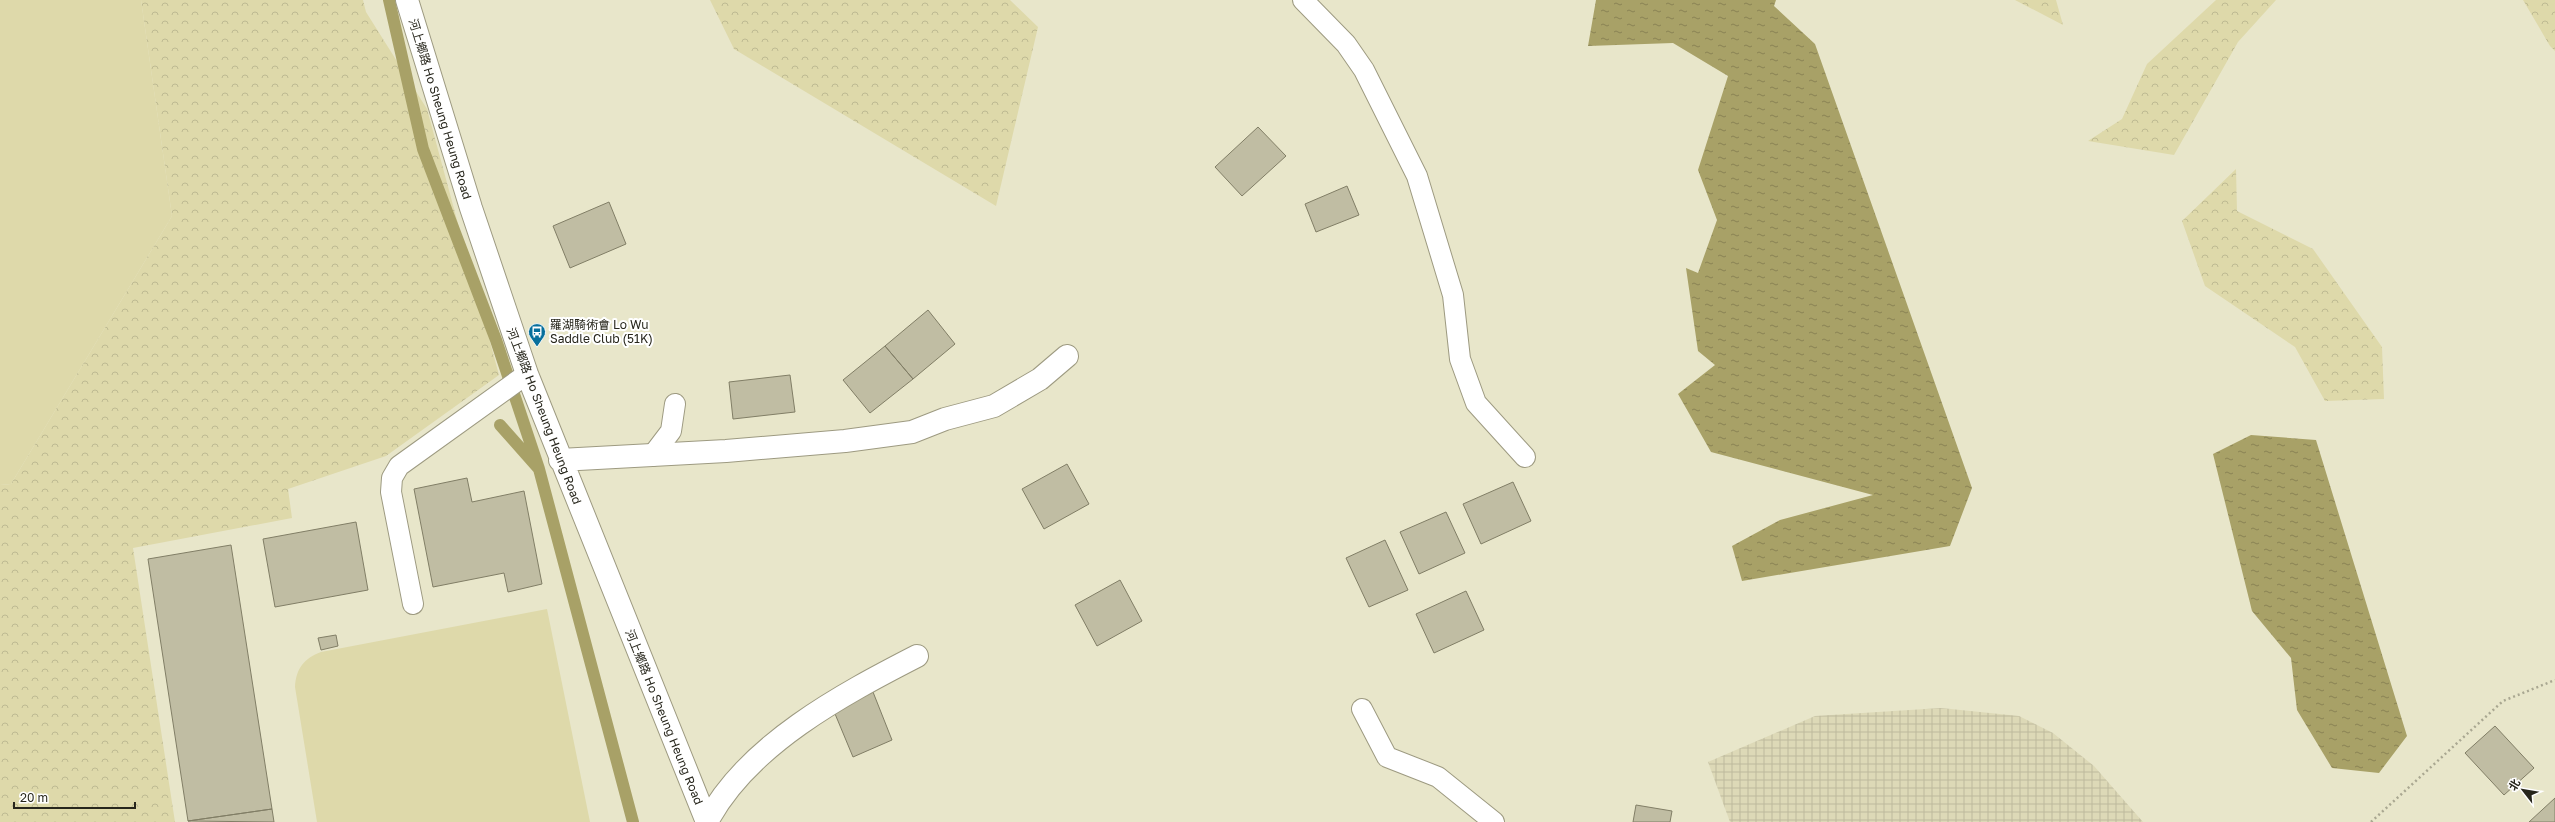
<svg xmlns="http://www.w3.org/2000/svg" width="2555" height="822" font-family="'Golos Text','Noto Sans SC',sans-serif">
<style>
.industrial{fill:url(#industrial-grid)}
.green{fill:#ded9aa}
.forest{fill:url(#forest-crowns)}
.water{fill:url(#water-ripples)}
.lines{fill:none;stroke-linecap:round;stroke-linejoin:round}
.stream{stroke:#a8a167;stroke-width:12}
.building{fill:#c0bda3;stroke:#817e66}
.service-casing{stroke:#9d9a81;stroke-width:22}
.minor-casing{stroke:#9d9a81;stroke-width:24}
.path{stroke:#a9a791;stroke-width:2.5;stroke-dasharray:2 3;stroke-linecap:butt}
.service{stroke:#fff;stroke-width:20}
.minor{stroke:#fff;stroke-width:22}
.labels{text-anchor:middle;stroke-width:4;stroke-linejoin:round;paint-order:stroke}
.street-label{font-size:12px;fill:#27261c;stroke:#fff}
.poi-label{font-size:12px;fill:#27261c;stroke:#fff;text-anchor:start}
</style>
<defs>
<pattern id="industrial-grid" width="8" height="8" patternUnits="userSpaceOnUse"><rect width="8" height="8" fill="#ddd9b7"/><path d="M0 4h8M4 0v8" fill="none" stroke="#beba9d"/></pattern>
<pattern id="forest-crowns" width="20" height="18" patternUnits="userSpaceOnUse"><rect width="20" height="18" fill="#ded9aa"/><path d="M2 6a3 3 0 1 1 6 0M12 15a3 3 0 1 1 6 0" fill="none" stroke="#beba92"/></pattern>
<pattern id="water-ripples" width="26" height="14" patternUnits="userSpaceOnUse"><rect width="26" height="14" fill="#a8a167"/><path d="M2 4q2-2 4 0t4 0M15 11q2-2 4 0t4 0" fill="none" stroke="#898354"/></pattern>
</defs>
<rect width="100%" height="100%" fill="#e8e6ca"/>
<path class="industrial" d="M1941,708L2019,716L2053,733L2094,766L2143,822H1730L1708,762L1815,716Z"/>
<path class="green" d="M0,0H141L172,216L11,484L0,485Z
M547,609L590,822H317L295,687C296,669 304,658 321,652Z"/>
<path class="forest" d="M141,0H363L366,12L427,109L499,375L386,456L288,489L292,518L133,548L175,822H0V485L11,484L172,216Z
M710,0H1010L1038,27L996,206L734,49Z
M2015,0H2056L2063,25Z
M2216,0H2276L2238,42L2174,155L2088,141L2122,119L2147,64Z
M2523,0H2555V51L2550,46Z
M2236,169L2237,211L2313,249L2382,347L2384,399L2325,401L2295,347L2205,286L2182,221Z"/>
<path class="water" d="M1596,0H1776L1774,6L1815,44L1972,488L1950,546L1742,581L1732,546L1780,520L1873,495L1711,452L1678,394L1715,365L1698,351L1686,268L1698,273L1717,220L1698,170L1728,76L1673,43L1588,46Z
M2251,435L2316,440L2407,736L2379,773L2332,768L2297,710L2291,658L2252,611L2213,454Z"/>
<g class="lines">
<path class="stream" d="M389,0L423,149L496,340L539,469
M500,425L539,469L633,822"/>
</g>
<path class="building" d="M1258,127L1286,156L1242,196L1215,167Z
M1347,186L1359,215L1316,232L1305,204Z
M609,202L626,244L570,268L553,226Z
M928,310L955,344L913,379L885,346Z
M885,346L913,379L870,413L843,380Z
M790,375L795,412L733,419L729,382Z
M1067,464L1089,504L1044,529L1022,489Z
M467,478L472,502L524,491L542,584L508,592L504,573L433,587L414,489Z
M1513,482L1531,521L1481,544L1463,504Z
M1446,512L1465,553L1419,574L1400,532Z
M356,522L368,590L275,607L263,539Z
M1385,540L1408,590L1369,607L1346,558Z
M231,545L272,809L188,821L148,559Z
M1120,580L1142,621L1097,646L1075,605Z
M1466,591L1484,630L1434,653L1416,614Z
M336,635L338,646L321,650L318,638Z
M873,692L892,740L853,757L833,709Z
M2495,726L2534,768L2504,795L2465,753Z
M2555,798V822H2529Z
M1636,805L1672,811L1670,822H1633Z
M272,809L274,822L188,821Z"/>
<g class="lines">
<g class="service-casing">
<path id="service" d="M1303,0L1346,44L1364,70L1417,176L1453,295L1460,359L1476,403L1525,457
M652,456L671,431L675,404
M413,604L391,492L392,478L399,466L527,374
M1362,709L1387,757L1438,777L1494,822"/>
</g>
<g class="minor-casing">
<path id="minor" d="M407,0L471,208L527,374L707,822
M560,460L726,451L845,441L912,432L945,419L994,406L1040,379L1067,356
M707,822C747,745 843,694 917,656"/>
</g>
<path class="path" d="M2371,822L2503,701L2555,680"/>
<use href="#service" class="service"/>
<use href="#minor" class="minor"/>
</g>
<defs>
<g id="bus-pin" transform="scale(0.9)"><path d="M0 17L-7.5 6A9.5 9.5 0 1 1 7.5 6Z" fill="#076f9c" stroke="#fff"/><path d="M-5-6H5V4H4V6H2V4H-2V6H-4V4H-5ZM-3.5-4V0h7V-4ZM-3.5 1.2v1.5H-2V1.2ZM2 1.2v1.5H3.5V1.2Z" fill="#fff"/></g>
</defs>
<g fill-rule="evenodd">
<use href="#bus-pin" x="537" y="332"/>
</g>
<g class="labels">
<g class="street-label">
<text transform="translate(440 109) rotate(73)" y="4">河上鄉路 Ho Sheung Heung Road</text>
<text transform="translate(544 416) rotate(69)" y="4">河上鄉路 Ho Sheung Heung Road</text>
<text transform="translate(664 717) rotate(68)" y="4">河上鄉路 Ho Sheung Heung Road</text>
</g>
<g class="poi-label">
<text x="550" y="329">羅湖騎術會 Lo Wu<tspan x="550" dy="14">Saddle Club (51K)</tspan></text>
</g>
</g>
<g transform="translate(2523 790) rotate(301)" stroke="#ffffff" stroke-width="3" paint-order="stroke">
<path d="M0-3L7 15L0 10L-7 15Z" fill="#27261c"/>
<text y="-6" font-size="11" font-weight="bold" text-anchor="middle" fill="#27261c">北</text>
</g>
<path d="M14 802v6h121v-6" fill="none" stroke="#27261c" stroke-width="2"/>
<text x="20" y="802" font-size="12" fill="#27261c" stroke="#ffffff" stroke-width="3" paint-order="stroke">20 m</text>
</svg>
